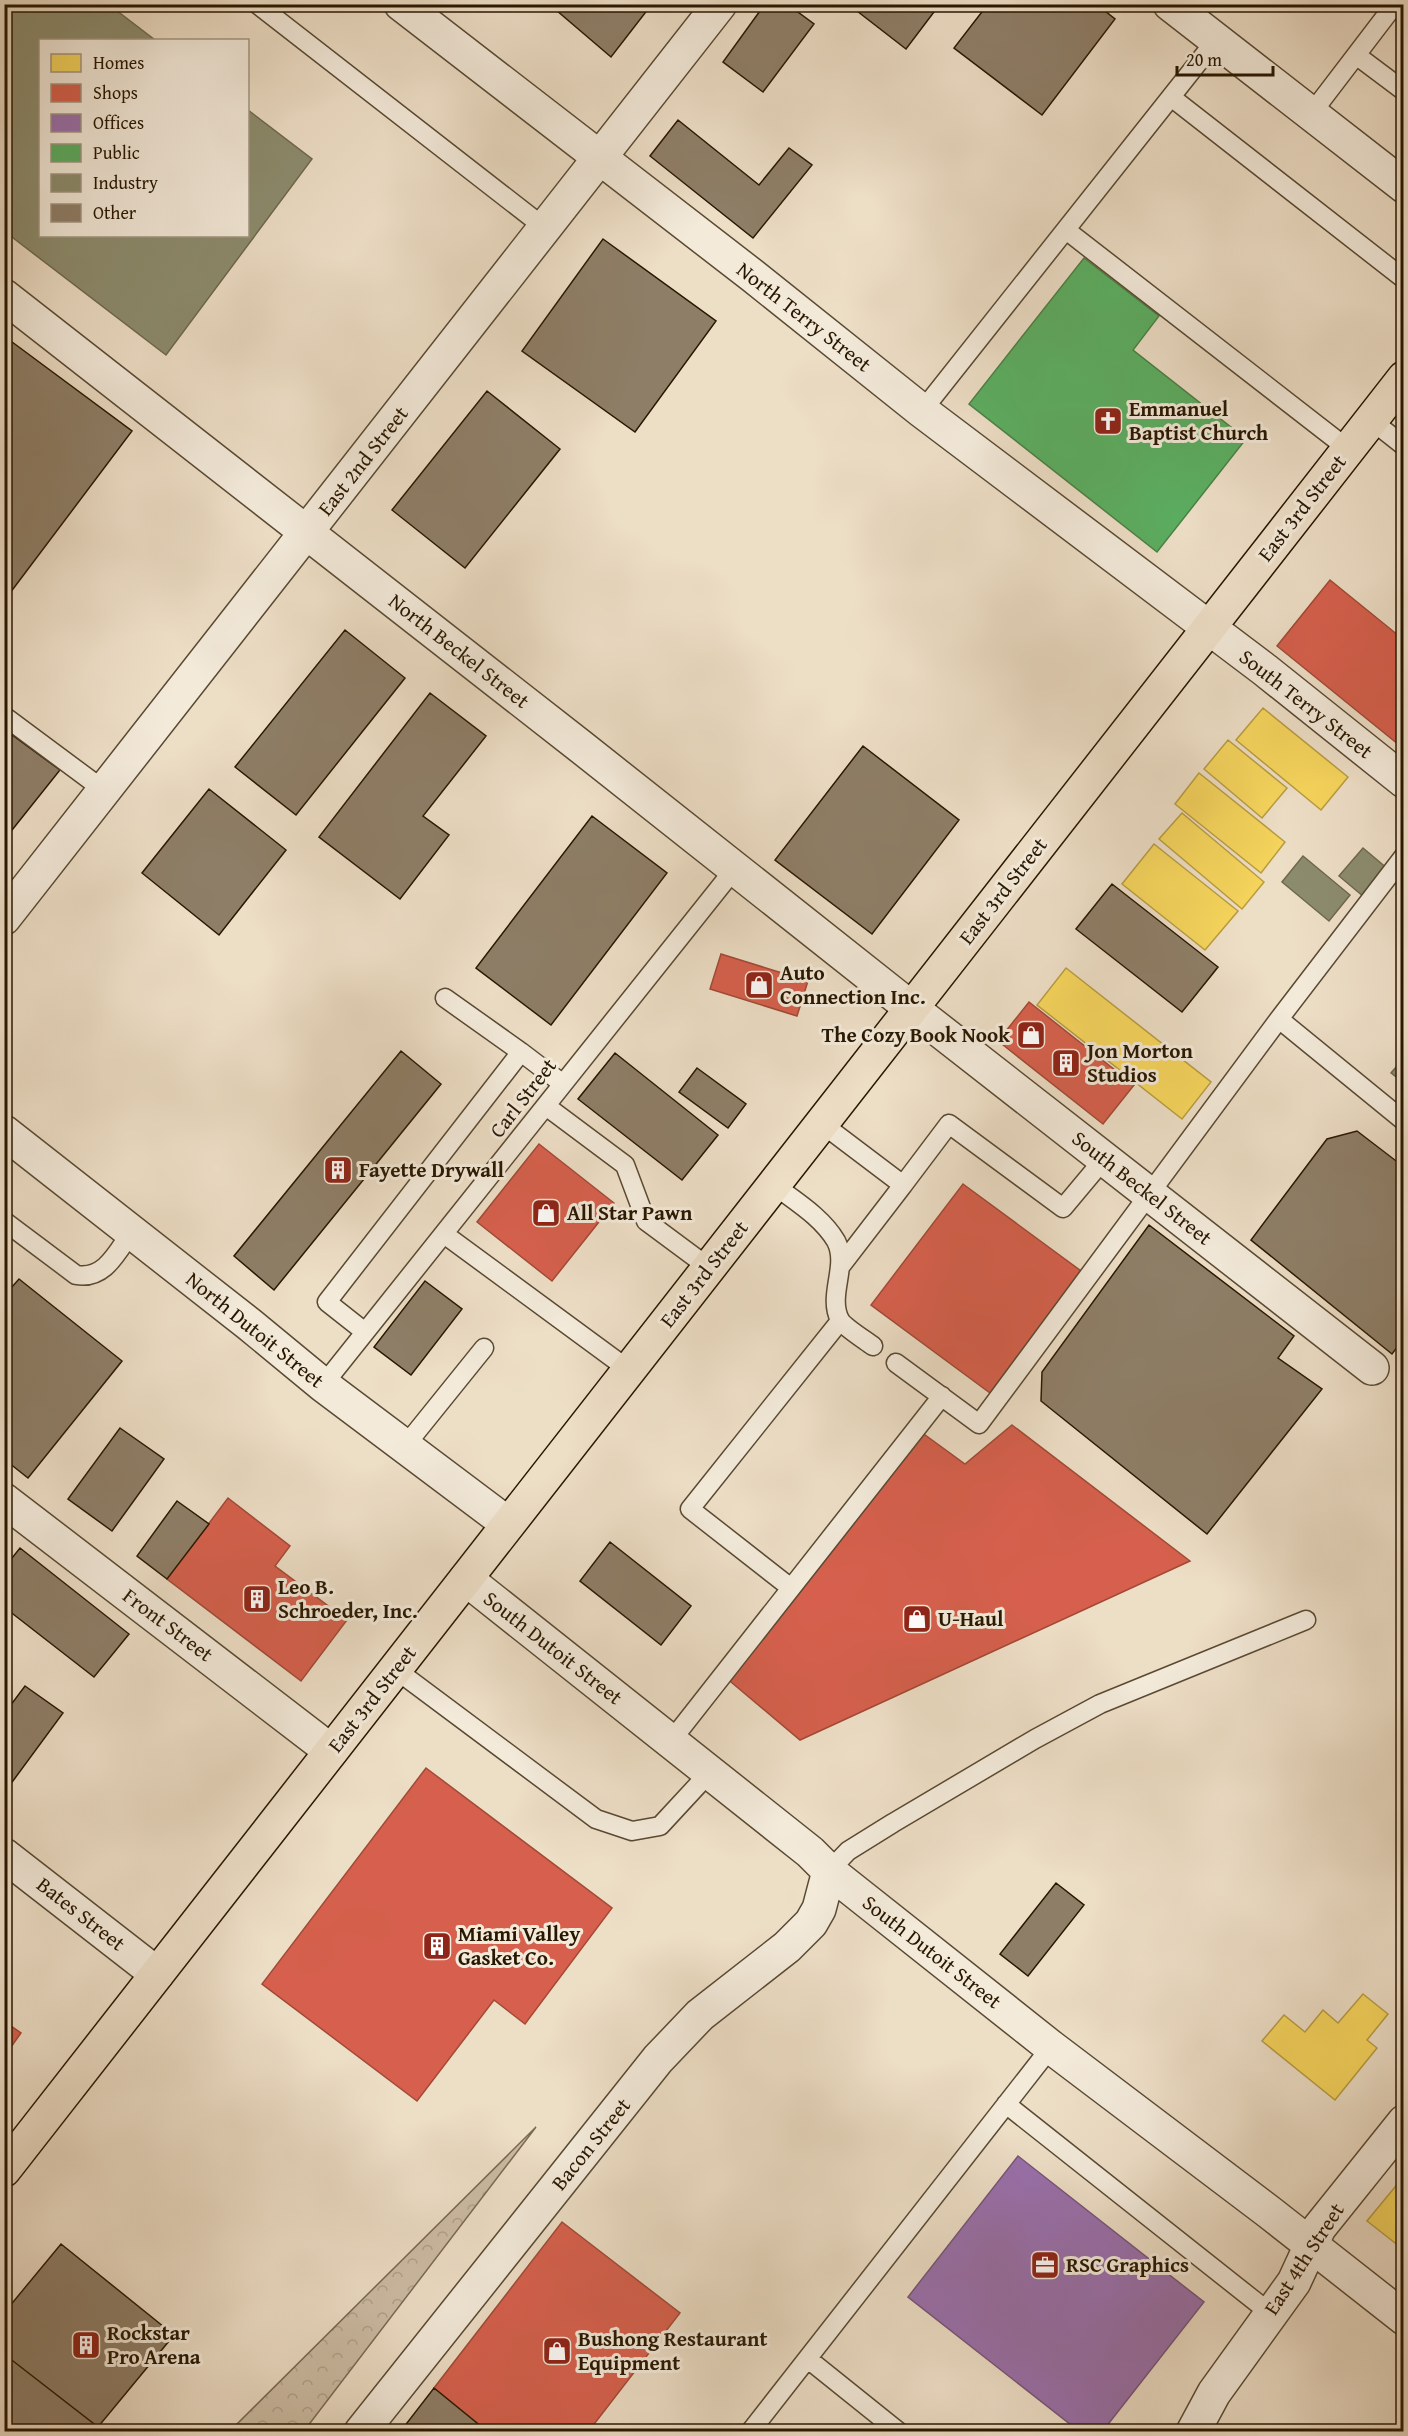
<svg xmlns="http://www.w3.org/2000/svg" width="1408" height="2436" font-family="'Gentium Book Plus',serif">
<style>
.forest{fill:url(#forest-crowns);stroke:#7a6a52;stroke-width:1.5}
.homes{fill:#f6d55c;stroke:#b89c40;stroke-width:1.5}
.shops{fill:#d6604d;stroke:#a24a36;stroke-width:1.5}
.offices{fill:#9970ab;stroke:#775578;stroke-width:1.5}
.public{fill:#5aae61;stroke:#4b8144;stroke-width:1.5}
.industry{fill:#8c8c6e;stroke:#6e694d;stroke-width:1.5}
.building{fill:#8e7e67;stroke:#281700;stroke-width:1.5}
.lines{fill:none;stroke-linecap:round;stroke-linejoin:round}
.service-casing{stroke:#594932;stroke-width:21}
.minor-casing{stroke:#594932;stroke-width:36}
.primary-casing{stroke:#281700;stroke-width:36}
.service{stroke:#f3eada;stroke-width:18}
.minor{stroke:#f3eada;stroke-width:33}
.primary{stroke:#eddec6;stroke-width:33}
.labels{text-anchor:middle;stroke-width:6;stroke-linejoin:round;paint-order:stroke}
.street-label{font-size:21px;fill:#281700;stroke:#f3eada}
.poi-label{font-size:21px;font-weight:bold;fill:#281700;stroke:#f3eada;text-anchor:start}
</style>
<defs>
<pattern id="forest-crowns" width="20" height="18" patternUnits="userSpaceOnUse" patternTransform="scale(1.5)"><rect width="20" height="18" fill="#ccbca4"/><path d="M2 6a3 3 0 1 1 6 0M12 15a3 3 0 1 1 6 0" fill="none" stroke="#afa18b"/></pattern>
</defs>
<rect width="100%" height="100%" fill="#eddec6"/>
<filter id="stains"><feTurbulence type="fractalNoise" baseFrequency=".00333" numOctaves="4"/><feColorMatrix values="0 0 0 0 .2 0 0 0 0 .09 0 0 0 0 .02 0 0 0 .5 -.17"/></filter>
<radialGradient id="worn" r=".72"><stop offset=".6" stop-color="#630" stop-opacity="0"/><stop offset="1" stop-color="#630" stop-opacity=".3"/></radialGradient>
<path class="forest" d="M536,2127L304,2431H230Z"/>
<path class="homes" d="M1263,708L1348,777L1321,810L1236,740Z
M1228,740L1287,788L1262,818L1204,769Z
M1199,773L1285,842L1261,873L1175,804Z
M1182,813L1264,882L1242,909L1159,839Z
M1154,844L1238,911L1205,950L1122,884Z
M1066,968L1211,1082L1182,1119L1037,1005Z
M1363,1994L1388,2014L1367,2040L1377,2048L1335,2100L1262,2041L1284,2015L1305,2032L1323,2010L1338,2023Z
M1404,2176V2250L1367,2221Z"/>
<path class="shops" d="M1330,580L1404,640V749L1277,646Z
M721,954L808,981L797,1016L710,989Z
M1029,1002L1134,1085L1103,1124L998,1041Z
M539,1144L614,1203L552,1281L477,1222Z
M963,1184L1081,1271L990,1393L871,1305Z
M1012,1425L1190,1561L800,1740L725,1677L921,1432L965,1464Z
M228,1498L290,1546L275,1566L347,1620L301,1681L167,1579Z
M426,1768L612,1908L525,2024L494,2000L417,2101L262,1984Z
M4,2021L21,2033L4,2057Z
M562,2222L680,2313L588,2432H488L434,2388Z"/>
<path class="offices" d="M1018,2156L1204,2302L1102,2432H1080L908,2297Z"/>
<path class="public" d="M1084,258L1159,316L1133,350L1246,439L1157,552L969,404Z"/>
<path class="industry" d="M4,4H108L155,40H40V236H248V110L312,159L166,355L4,231Z
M1363,848L1388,869L1364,897L1339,876Z
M1303,856L1350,895L1329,921L1282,882Z
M1404,1058V1083L1391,1073Z"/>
<path class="building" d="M549,4H652L611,57Z
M765,4H787L814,24L763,92L723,62Z
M848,4H940L906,49Z
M988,4H1096L1115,19L1042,115L954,48Z
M678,120L759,185L789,148L812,165L753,238L650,156Z
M603,239L716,321L635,432L522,351Z
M4,336L132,431L4,601Z
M487,391L560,449L465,568L392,510Z
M345,630L405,678L296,815L235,767Z
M430,693L486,736L423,816L449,835L400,899L319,837Z
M4,729L60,770L4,840Z
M863,746L959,820L872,934L775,860Z
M209,789L286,850L219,935L142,873Z
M592,816L667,873L551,1025L476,968Z
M1112,884L1218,967L1182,1012L1076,929Z
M401,1051L441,1084L274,1290L234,1256Z
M615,1053L718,1135L682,1180L578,1099Z
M697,1068L746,1104L728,1128L679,1092Z
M1357,1131L1404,1167V1338L1392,1354L1251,1240L1327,1139Z
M1149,1225L1294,1336L1278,1358L1322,1389L1207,1534L1041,1401L1042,1372Z
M19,1279L122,1361L28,1478L4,1459V1296Z
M425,1281L462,1309L411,1375L374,1347Z
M120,1428L164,1459L112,1531L68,1499Z
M177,1501L209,1524L167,1579L137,1556Z
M610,1542L691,1606L661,1645L580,1581Z
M20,1548L129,1634L94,1677L4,1607V1568Z
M25,1686L63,1713L7,1789L4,1787V1714Z
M1056,1883L1084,1905L1028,1976L1000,1954Z
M61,2244L174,2335L98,2427L4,2354V2313Z
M4,2354L98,2427L95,2432H4Z
M434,2388L488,2432H400Z"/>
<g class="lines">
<g class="service-casing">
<path id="service" d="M257,4L545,228
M1356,55L1404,91
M1171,97L1404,279
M1311,114L1395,4
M1066,230L1348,449
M922,411L1216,40
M1371,420L1404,446
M4,716L105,791
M445,998L521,1052
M1279,1019L1404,1121
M546,1106L625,1165L646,1221L708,1267
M821,1123L903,1185L949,1124L1063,1208L1104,1159
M774,1185C795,1201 822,1217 836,1241C849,1266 827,1295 840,1320C844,1327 865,1340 873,1346
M4,1221L76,1275C105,1280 117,1252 132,1231
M444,1234L629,1370
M840,1267L903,1185
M365,1332L327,1302L521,1052L563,1084
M896,1363L979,1424L1279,1019L1404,856
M323,1385L736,867
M405,1446L484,1348
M791,1588L690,1509L840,1321
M395,1669L596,1819L632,1831L660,1826L710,1772
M671,1741L942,1396
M829,1871L848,1851L893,1823L1035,1739L1100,1704L1306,1620
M1006,2104L1270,2313
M808,2359L899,2432
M750,2432L1051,2047"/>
</g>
<g class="minor-casing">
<path id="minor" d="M401,4L753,276L922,411L1265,670L1404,781
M1170,4L1404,186
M4,296C308,531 610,769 911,1008C1064,1129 1219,1247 1372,1368
M4,918L720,4
M4,1132L249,1324L323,1385L508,1524
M4,1500L331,1751
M466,1579L810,1852L829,1871L1051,2047L1269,2212L1404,2318
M4,1855L157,1974
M361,2432L658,2059L700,2015L787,1947L811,1923L819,1909L829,1871
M1193,2432L1214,2393L1294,2282L1319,2228L1404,2122"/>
</g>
<g class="primary-casing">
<path id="primary" d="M4,2170L1404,378"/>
</g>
<use href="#service" class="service"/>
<use href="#minor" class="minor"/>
<use href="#primary" class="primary"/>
</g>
<defs>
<g id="church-square" transform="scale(1.5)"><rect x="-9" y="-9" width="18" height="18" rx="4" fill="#8f2418" stroke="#f3eada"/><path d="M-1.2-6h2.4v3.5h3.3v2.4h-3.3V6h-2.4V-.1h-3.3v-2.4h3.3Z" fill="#fff"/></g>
<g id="shop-square" transform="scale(1.5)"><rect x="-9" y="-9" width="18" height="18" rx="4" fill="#8f2418" stroke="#f3eada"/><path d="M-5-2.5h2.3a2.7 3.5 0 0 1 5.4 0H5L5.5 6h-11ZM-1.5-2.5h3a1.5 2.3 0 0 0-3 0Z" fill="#fff"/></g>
<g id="building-square" transform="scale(1.5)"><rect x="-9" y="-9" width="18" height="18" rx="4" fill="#8f2418" stroke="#f3eada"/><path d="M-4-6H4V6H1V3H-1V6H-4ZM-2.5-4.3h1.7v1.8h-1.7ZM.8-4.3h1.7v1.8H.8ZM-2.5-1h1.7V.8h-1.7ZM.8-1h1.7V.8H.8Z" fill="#fff"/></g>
<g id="office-square" transform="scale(1.5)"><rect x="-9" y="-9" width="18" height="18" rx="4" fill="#8f2418" stroke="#f3eada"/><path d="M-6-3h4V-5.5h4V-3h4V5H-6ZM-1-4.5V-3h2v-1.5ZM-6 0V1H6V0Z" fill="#fff"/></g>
</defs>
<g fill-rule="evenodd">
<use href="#church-square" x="1108" y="421"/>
<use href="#shop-square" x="759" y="985"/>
<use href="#shop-square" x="1031" y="1035"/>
<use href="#building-square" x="1066" y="1063"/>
<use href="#building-square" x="338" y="1170"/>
<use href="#shop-square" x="546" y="1213"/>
<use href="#building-square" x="257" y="1599"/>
<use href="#shop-square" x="917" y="1619"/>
<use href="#building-square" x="437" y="1946"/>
<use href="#office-square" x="1045" y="2265"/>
<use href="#building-square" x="86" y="2345"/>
<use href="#shop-square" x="557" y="2351"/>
</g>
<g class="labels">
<g class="street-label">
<text transform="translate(804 317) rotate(38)" y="7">North Terry Street</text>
<text transform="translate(363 461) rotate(-52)" y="7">East 2nd Street</text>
<text transform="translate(1302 508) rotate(-52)" y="7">East 3rd Street</text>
<text transform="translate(459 651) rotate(38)" y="7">North Beckel Street</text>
<text transform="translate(1306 704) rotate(38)" y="7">South Terry Street</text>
<text transform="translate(1003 891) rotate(-52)" y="7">East 3rd Street</text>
<text transform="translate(523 1098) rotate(-52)" y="7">Carl Street</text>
<text transform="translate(1142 1188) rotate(38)" y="7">South Beckel Street</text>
<text transform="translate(704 1274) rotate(-52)" y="7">East 3rd Street</text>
<text transform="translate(255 1330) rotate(39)" y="7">North Dutoit Street</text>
<text transform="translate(168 1625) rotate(37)" y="7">Front Street</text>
<text transform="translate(553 1648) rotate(38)" y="7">South Dutoit Street</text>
<text transform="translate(372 1699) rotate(-52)" y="7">East 3rd Street</text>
<text transform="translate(81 1914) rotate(38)" y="7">Bates Street</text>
<text transform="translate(932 1952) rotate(38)" y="7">South Dutoit Street</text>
<text transform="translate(591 2144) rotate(-51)" y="7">Bacon Street</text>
<text transform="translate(1304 2259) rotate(-57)" y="7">East 4th Street</text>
</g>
<g class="poi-label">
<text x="1129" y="416">Emmanuel<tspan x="1129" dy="24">Baptist Church</tspan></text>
<text x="780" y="980">Auto<tspan x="780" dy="24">Connection Inc.</tspan></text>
<text x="1010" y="1042" text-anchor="end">The Cozy Book Nook</text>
<text x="1087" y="1058">Jon Morton<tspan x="1087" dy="24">Studios</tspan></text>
<text x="359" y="1177">Fayette Drywall</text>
<text x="567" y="1220">All Star Pawn</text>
<text x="278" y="1594">Leo B.<tspan x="278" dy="24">Schroeder, Inc.</tspan></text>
<text x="938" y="1626">U-Haul</text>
<text x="458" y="1941">Miami Valley<tspan x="458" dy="24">Gasket Co.</tspan></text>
<text x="1066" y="2272">RSC Graphics</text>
<text x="107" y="2340">Rockstar<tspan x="107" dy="24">Pro Arena</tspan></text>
<text x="578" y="2346">Bushong Restaurant<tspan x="578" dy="24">Equipment</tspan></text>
</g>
</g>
<rect width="1408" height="2436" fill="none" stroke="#eddec6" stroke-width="24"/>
<rect x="6" y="6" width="1396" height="2424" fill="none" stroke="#281700" stroke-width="3"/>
<rect x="12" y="12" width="1384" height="2412" fill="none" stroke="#281700" stroke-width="1.5"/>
<rect x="39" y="39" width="210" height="198" fill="#f3eada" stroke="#a29683" stroke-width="1.5"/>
<rect x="51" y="54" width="30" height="18" fill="#f6d55c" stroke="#a29683" stroke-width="1.5"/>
<text x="93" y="69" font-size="18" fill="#281700">Homes</text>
<rect x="51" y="84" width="30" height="18" fill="#d6604d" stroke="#a29683" stroke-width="1.5"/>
<text x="93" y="99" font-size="18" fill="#281700">Shops</text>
<rect x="51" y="114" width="30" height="18" fill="#9970ab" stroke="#a29683" stroke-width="1.5"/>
<text x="93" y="129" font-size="18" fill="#281700">Offices</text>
<rect x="51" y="144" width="30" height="18" fill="#5aae61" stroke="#a29683" stroke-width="1.5"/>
<text x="93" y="159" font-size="18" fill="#281700">Public</text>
<rect x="51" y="174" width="30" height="18" fill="#8c8c6e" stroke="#a29683" stroke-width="1.5"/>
<text x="93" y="189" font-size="18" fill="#281700">Industry</text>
<rect x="51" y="204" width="30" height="18" fill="#8e7e67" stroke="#a29683" stroke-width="1.5"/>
<text x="93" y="219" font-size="18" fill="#281700">Other</text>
<path d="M1177 66v9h96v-9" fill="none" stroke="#281700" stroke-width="3"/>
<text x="1186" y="66" font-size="18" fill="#281700" stroke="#f3eada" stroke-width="4.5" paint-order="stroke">20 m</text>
<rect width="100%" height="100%" filter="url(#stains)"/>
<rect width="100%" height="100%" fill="url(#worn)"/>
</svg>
